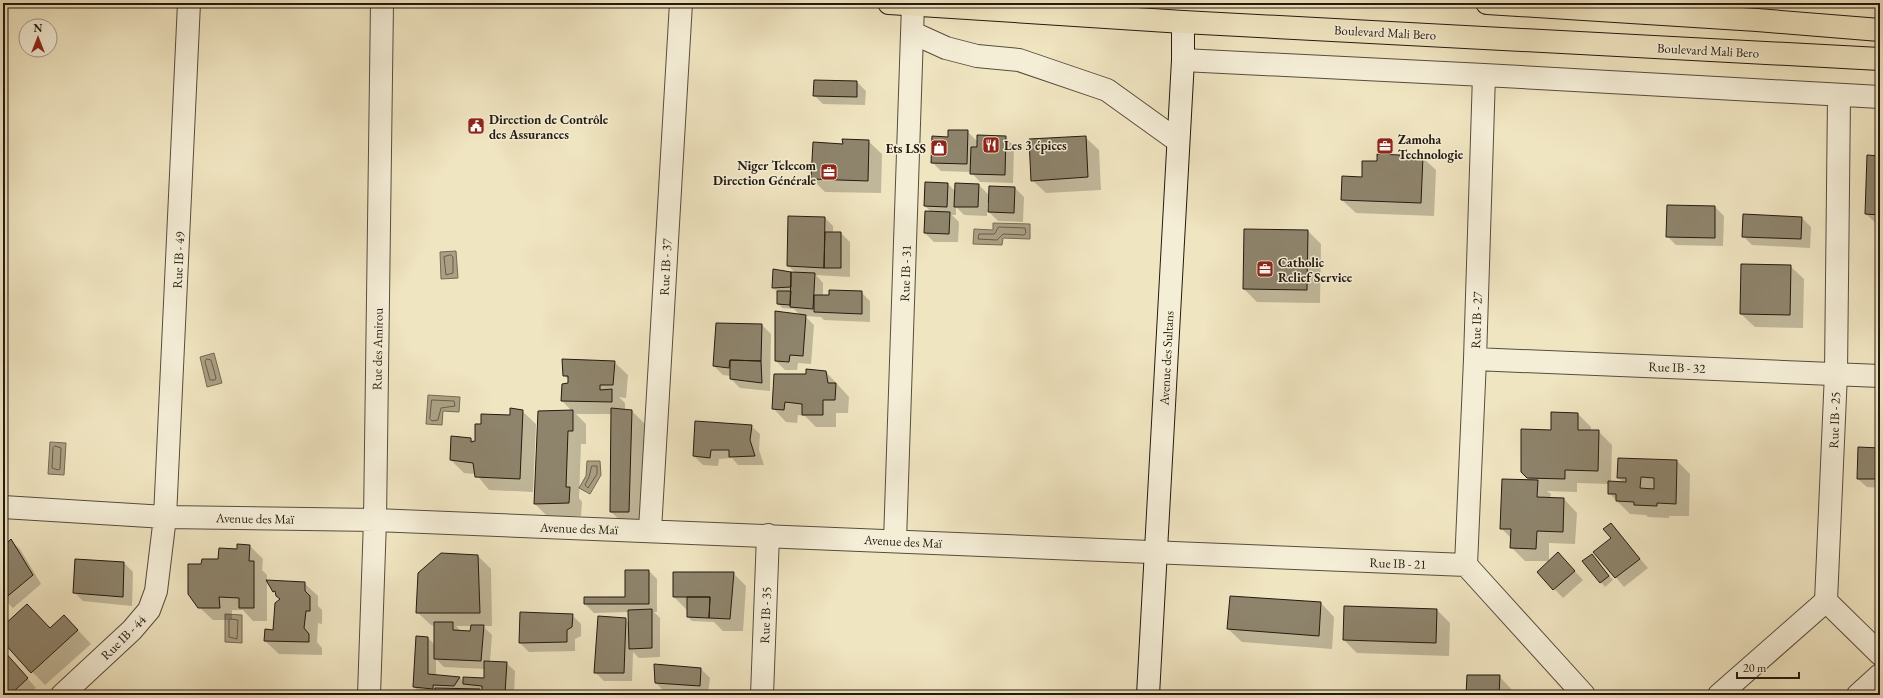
<svg xmlns="http://www.w3.org/2000/svg" width="1883" height="698" font-family="'EB Garamond',serif">
<style>
.water{fill:#aba084;stroke:#756a55}
.shadow{fill:#0003;fill-rule:evenodd}
.lines{fill:none;stroke-linecap:round;stroke-linejoin:round}
.shore{stroke:#685d4a;stroke-width:1}
.building{fill:#8e846c;stroke:#241a0f;fill-rule:evenodd}
.street-casing{stroke:#574d3c;stroke-width:24}
.secondary-casing{stroke:#241a0f;stroke-width:24}
.primary-casing{stroke:#241a0f;stroke-width:24}
.street{stroke:#f5eed7;stroke-width:22}
.secondary{stroke:#f5eed7;stroke-width:22}
.primary{stroke:#f0e5c1;stroke-width:22}
.labels{text-anchor:middle;stroke-width:3;stroke-linejoin:round;paint-order:stroke}
.street-label{font-size:13px;fill:#241a0f;stroke:#f5eed7}
.poi-label{font-size:13px;font-weight:bold;fill:#241a0f;stroke:#f5eed7;text-anchor:start}
</style>
<rect width="100%" height="100%" fill="#f0e5c1"/>
<filter id="stains"><feTurbulence type="fractalNoise" baseFrequency=".005" numOctaves="4"/><feColorMatrix values="0 0 0 0 .2 0 0 0 0 .09 0 0 0 0 .02 0 0 0 .5 -.17"/></filter>
<radialGradient id="worn" r=".72"><stop offset=".6" stop-color="#630" stop-opacity="0"/><stop offset="1" stop-color="#630" stop-opacity=".3"/></radialGradient>
<path class="water" d="M993,223L1030,224V239L1003,238L1002,245L973,244L974,229L993,230Z
M456,251L458,278L441,279L440,252Z
M214,353L222,383L207,387L200,357Z
M428,395L460,397L459,412L443,411L442,425L426,424Z
M50,442L66,443L64,475L48,474Z
M587,461H600L601,475L590,494L579,488L586,476Z
M225,614L242,615V643L225,642Z"/>
<path class="shadow" d="M857,82L866,91L865,105L823,104L814,95Z
M967,131L978,142L1005,137L1014,146L1013,183L980,182L971,172L941,171L932,162L949,138Z
M1085,137L1099,150L1101,190L1046,193L1032,180Z
M868,141L882,154L881,193L825,192L812,179Z
M1422,157L1436,170L1434,216L1356,213L1342,200L1378,162Z
M1880,157V227L1866,214Z
M948,184L956,192L979,185L990,196V188H1015L1024,197L1023,222L998,221L989,212V203H987V216L964,215L956,207V215H952L959,222L958,242H934L925,233L932,213L925,206Z
M1715,207L1724,216L1723,246L1676,245L1667,236Z
M825,218L833,226V233H841L850,242V277L816,275L823,283V296L861,292L870,301V322L824,320L821,317L805,316L814,325L811,364L798,363L797,370H785L776,361L800,315L794,309L782,308L778,303V292L773,288L774,270L796,273L788,266Z
M1802,218L1811,227L1810,248L1752,245L1743,236Z
M1308,231L1321,244L1320,303L1257,302L1244,289Z
M1790,266L1804,279L1803,328L1755,327L1741,314Z
M762,325L771,334L770,391L740,388L731,379L730,376L723,375L714,366Z
M614,362L628,375L626,398L619,397L625,403V410L632,411L645,424L642,525H625L611,512L612,414H576L586,424V444H581L579,498L582,502L581,516L548,517L535,504L572,411L562,401L569,384V380L564,375Z
M826,372L849,397L848,413H836V427H816L805,416L798,415L797,423L786,422L773,408L806,375Z
M522,411L536,424L533,492L489,490L476,474L464,473L451,460L470,439L476,442L482,425Z
M1578,414L1591,427V431H1598L1612,445L1611,482L1623,483L1618,477V459L1677,461L1690,474L1689,516H1669V518L1648,517L1646,515L1630,514L1609,493V484L1577,483V492L1547,491L1551,494L1550,499H1564L1577,513L1575,544L1549,543V561H1525L1511,547L1512,539L1501,528L1531,481L1522,472L1552,431Z
M751,426L760,434L759,450L764,465H738L732,458L719,459L718,466L703,465L694,456Z
M1880,449V488L1867,487L1858,479Z
M1611,524L1648,568L1624,587L1595,552L1612,538Z
M11,541L20,549L41,584L13,608L6,601L5,603L3,601V548Z
M250,546L263,559L262,570L267,575V621H253L243,610H232V620H213L199,607L202,565L219,560Z
M1592,555L1613,580L1605,587L1584,561Z
M478,556L491,569L492,626H483L492,635L490,662L506,663L515,671L514,695H422L414,687L428,638L435,645V626L431,625L417,612ZM456,626H472L471,632L461,631ZM436,659L444,667L485,669V679L464,682L460,678L436,676Z
M124,563L133,572L132,606L83,601L74,592Z
M1567,563L1583,580L1563,598L1538,572Z
M649,571L657,579V612H654L660,618V657L639,658L633,652L632,681H604L595,672L625,619L630,624L629,612L594,613L585,604L626,598Z
M733,573L746,586L743,631H723L714,622L692,621L688,617V611L674,597Z
M304,583L318,596V606L322,610V624L318,623L317,642L322,648V655L279,654L265,641L266,630L274,631L281,599L274,591Z
M1321,603L1334,617L1332,649L1242,642L1228,629Z
M1345,607L1437,610L1450,623L1449,656L1357,653L1344,640Z
M521,613L572,615L581,624V636L575,639V651L529,652L520,643Z
M3,627L77,629L91,644L45,685L3,641Z
M3,651L36,688L28,695H3Z
M655,665L701,669L710,678L708,694L665,692L656,683Z
M1499,676L1512,690V695H1467Z"/>
<g class="lines">
<path class="shore" d="M999,227L1025,228L1026,233L1024,235L1003,234L997,240L978,239L979,234H994Z
M451,255L453,257V273L446,275L444,257Z
M207,359L211,360L216,378L215,380H210L205,362Z
M432,400L454,401L455,406L441,408L438,420L432,421L430,419Z
M55,446L61,448L60,469L58,470L52,468L53,448Z
M592,466H597V474L588,488L585,485L589,477Z
M231,619L238,620L237,639L229,637V620Z"/>
</g>
<path class="building" d="M814,80L857,81V97L813,96Z
M948,130H968L967,164L931,163L932,136L948,137Z
M977,135L1006,136L1005,175L970,174L971,147H977Z
M1086,136L1088,177L1031,181L1029,139Z
M842,139L869,140L868,181L811,179L813,142L843,144Z
M1377,154L1423,156L1421,203L1341,200L1342,176L1362,177V161H1377Z
M1867,155L1880,156V215L1865,214Z
M925,182L948,183L947,207L924,206Z
M955,183L979,184L978,207H954Z
M989,186L1015,187L1014,213L988,212Z
M1667,205L1715,206V238L1666,237Z
M925,211L950,212L949,234L924,233Z
M1743,214L1802,217L1801,239L1742,237Z
M788,216L825,217L824,268L787,266Z
M1244,229L1308,230L1307,290L1243,289Z
M825,232H841V268H824Z
M1741,264L1791,265L1790,315L1740,314Z
M773,269L791,272V287L772,288Z
M791,272L815,273L813,309L790,307Z
M829,290L862,291V314L814,312V295H829Z
M777,291H791L790,305L777,304Z
M775,311L806,315L803,356L790,355L789,362L775,361Z
M716,323L762,324L761,361L730,360L729,368L713,366Z
M562,359L615,361L613,385H600V390L612,389V402L561,401L562,384L568,383V376H563Z
M730,360L761,361L762,383L730,379Z
M806,369L826,371L828,383H836L835,400H823V415H802V404L785,402L784,410L772,409L774,374H806Z
M510,408L523,410L520,479L475,477L473,463L450,460L451,436L471,438V442L475,441V424H481V414L510,415Z
M611,408L632,410L629,512H610Z
M573,410V431H568L566,487H570L569,503L534,504L538,411Z
M1551,412L1578,413V430H1599L1598,471L1565,470V479L1527,478L1521,472V429L1551,430Z
M695,421L752,425L750,440L755,456L729,457V450H711L710,458L693,456Z
M1858,447L1880,448V479H1857Z
M1618,458L1677,460L1676,504L1657,503V506L1634,505V502L1616,501V494H1608V481L1626,482V478H1617ZM1641,477L1654,478V489L1640,488Z
M1502,479L1538,480L1537,497L1564,498L1563,532L1537,531L1536,549L1510,548L1511,529H1500Z
M1611,523L1640,559L1615,578L1593,552L1611,538L1603,529Z
M11,539L33,575L3,600V547Z
M237,544L250,545L249,561H254V608H239V598L219,597L220,608H198L188,594V564H201L202,559H218L219,548L237,549Z
M1558,552L1575,571L1553,590L1537,572Z
M441,553L478,555L480,613H416L418,573Z
M1592,554L1609,576L1600,583L1582,561Z
M75,559L124,562L123,597L73,593Z
M625,570H649V604H584V597H625Z
M673,572H734L730,619L709,618L710,597H673Z
M266,580L305,582V591L310,596V611H306L304,628L309,634V642L264,641L265,629L273,630L275,603L280,599L276,596L275,591L273,592Z
M1230,596L1321,602L1319,636L1227,629Z
M687,597H710L709,618L687,617Z
M27,604L50,628L64,615L78,630L31,673L3,642V626Z
M1344,606L1437,609L1436,643L1343,640Z
M652,609V648L629,649L628,610Z
M520,612L573,614L572,627L567,630V642L519,643Z
M598,616L626,618L624,673H594Z
M434,622H453V630L470,631L471,625H484L481,661L434,659Z
M416,636L428,637V674L460,677L454,686L433,685V689L413,687Z
M3,650L28,678L10,695H3Z
M484,661L507,662L505,693L482,692V686L463,684V677L484,678Z
M654,664L701,668L700,686L655,683Z
M1467,675H1500L1499,695H1466Z
M435,688L480,689L479,695H434Z"/>
<g class="lines">
<g class="street-casing">
<path id="street" d="M913,33L946,48L977,56L1019,60L1107,90L1178,141
M1183,60L1484,75L1880,97
M1475,359L1880,376
M3,507L165,517L375,520L1466,565L1584,695
M650,530L681,3
M895,541L913,4
M1466,565L1475,359L1484,75
M1826,601L1880,654
M62,695L132,630L149,610L156,591L165,517L189,3
M369,695L375,520L382,3
M762,695L768,535
M1719,695L1826,601L1836,373L1839,96
M1858,695L1880,675"/>
</g>
<g class="secondary-casing">
<path id="secondary" d="M1148,695L1183,60V22"/>
</g>
<g class="primary-casing">
<path id="primary" d="M889,3L1183,22L1880,59
M1487,3L1757,20L1880,30"/>
</g>
<use href="#street" class="street"/>
<use href="#secondary" class="secondary"/>
<use href="#primary" class="primary"/>
</g>
<defs>
<g id="civic-square" transform="scale(0.9)"><rect x="-9" y="-9" width="18" height="18" rx="4" fill="#8f2418" stroke="#f5eed7"/><path d="M-.6-6.5H3V-4.5H.6V-3L4-1V1h2V6H-6V1h2V-1L-.6-3ZM-1.2 2.5V6h2.4V2.5Z" fill="#fff"/></g>
<g id="restaurant-square" transform="scale(0.9)"><rect x="-9" y="-9" width="18" height="18" rx="4" fill="#8f2418" stroke="#f5eed7"/><path d="M-5-6h1v4h1v-4h1v4h1v-4h1v5L-1.5 .5V6h-2V.5L-5-1ZM5-6V6H3V1.5H1.5Q1.5-4 5-6Z" fill="#fff"/></g>
<g id="office-square" transform="scale(0.9)"><rect x="-9" y="-9" width="18" height="18" rx="4" fill="#8f2418" stroke="#f5eed7"/><path d="M-6-3h4V-5.5h4V-3h4V5H-6ZM-1-4.5V-3h2v-1.5ZM-6 0V1H6V0Z" fill="#fff"/></g>
<g id="shop-square" transform="scale(0.9)"><rect x="-9" y="-9" width="18" height="18" rx="4" fill="#8f2418" stroke="#f5eed7"/><path d="M-5-2.5h2.3a2.7 3.5 0 0 1 5.4 0H5L5.5 6h-11ZM-1.5-2.5h3a1.5 2.3 0 0 0-3 0Z" fill="#fff"/></g>
</defs>
<g fill-rule="evenodd">
<use href="#civic-square" x="476" y="126"/>
<use href="#restaurant-square" x="991" y="145"/>
<use href="#office-square" x="1385" y="146"/>
<use href="#shop-square" x="939" y="148"/>
<use href="#office-square" x="829" y="172"/>
<use href="#office-square" x="1265" y="269"/>
</g>
<g class="labels">
<g class="street-label">
<text transform="translate(1385 32) rotate(3)" y="5">Boulevard Mali Bero</text>
<text transform="translate(1708 50) rotate(3)" y="5">Boulevard Mali Bero</text>
<text transform="translate(178 260) rotate(-87)" y="5">Rue IB - 49</text>
<text transform="translate(665 267) rotate(-87)" y="5">Rue IB - 37</text>
<text transform="translate(905 273) rotate(-88)" y="5">Rue IB - 31</text>
<text transform="translate(1476 320) rotate(-88)" y="5">Rue IB - 27</text>
<text transform="translate(377 349) rotate(-89)" y="5">Rue des Amirou</text>
<text transform="translate(1166 358) rotate(-87)" y="5">Avenue des Sultans</text>
<text transform="translate(1677 367) rotate(2)" y="5">Rue IB - 32</text>
<text transform="translate(1834 420) rotate(-88)" y="5">Rue IB - 25</text>
<text transform="translate(255 518) rotate(1)" y="5">Avenue des Maï</text>
<text transform="translate(579 528) rotate(2)" y="5">Avenue des Maï</text>
<text transform="translate(903 541) rotate(3)" y="5">Avenue des Maï</text>
<text transform="translate(1398 563) rotate(2)" y="5">Rue IB - 21</text>
<text transform="translate(765 615) rotate(-88)" y="5">Rue IB - 35</text>
<text transform="translate(123 637) rotate(-45)" y="5">Rue IB - 44</text>
</g>
<g class="poi-label">
<text x="489" y="124">Direction de Contrôle<tspan x="489" dy="15">des Assurances</tspan></text>
<text x="1398" y="144">Zamoha<tspan x="1398" dy="15">Technologie</tspan></text>
<text x="1004" y="150">Les 3 épices</text>
<text x="926" y="153" text-anchor="end">Ets LSS</text>
<text x="816" y="170" text-anchor="end">Niger Telecom<tspan x="816" dy="15">Direction Générale</tspan></text>
<text x="1278" y="267">Catholic<tspan x="1278" dy="15">Relief Service</tspan></text>
</g>
</g>
<rect width="1883" height="698" fill="none" stroke="#f0e5c1" stroke-width="16"/>
<rect x="4" y="4" width="1875" height="690" fill="none" stroke="#241a0f" stroke-width="2"/>
<rect x="8" y="8" width="1867" height="682" fill="none" stroke="#241a0f"/>
<g transform="translate(38 38)"><circle r="19" fill="#f5eed7" stroke="#a19987"/>
<path d="M0-3L7 15L0 10L-7 15Z" fill="#8f2418"/>
<text y="-6" font-size="11" font-weight="bold" text-anchor="middle" fill="#241a0f">N</text>
</g>
<path d="M1737 672v6h62v-6" fill="none" stroke="#241a0f" stroke-width="2"/>
<text x="1743" y="672" font-size="12" fill="#241a0f" stroke="#f5eed7" stroke-width="3" paint-order="stroke">20 m</text>
<rect width="100%" height="100%" filter="url(#stains)"/>
<rect width="100%" height="100%" fill="url(#worn)"/>
</svg>
